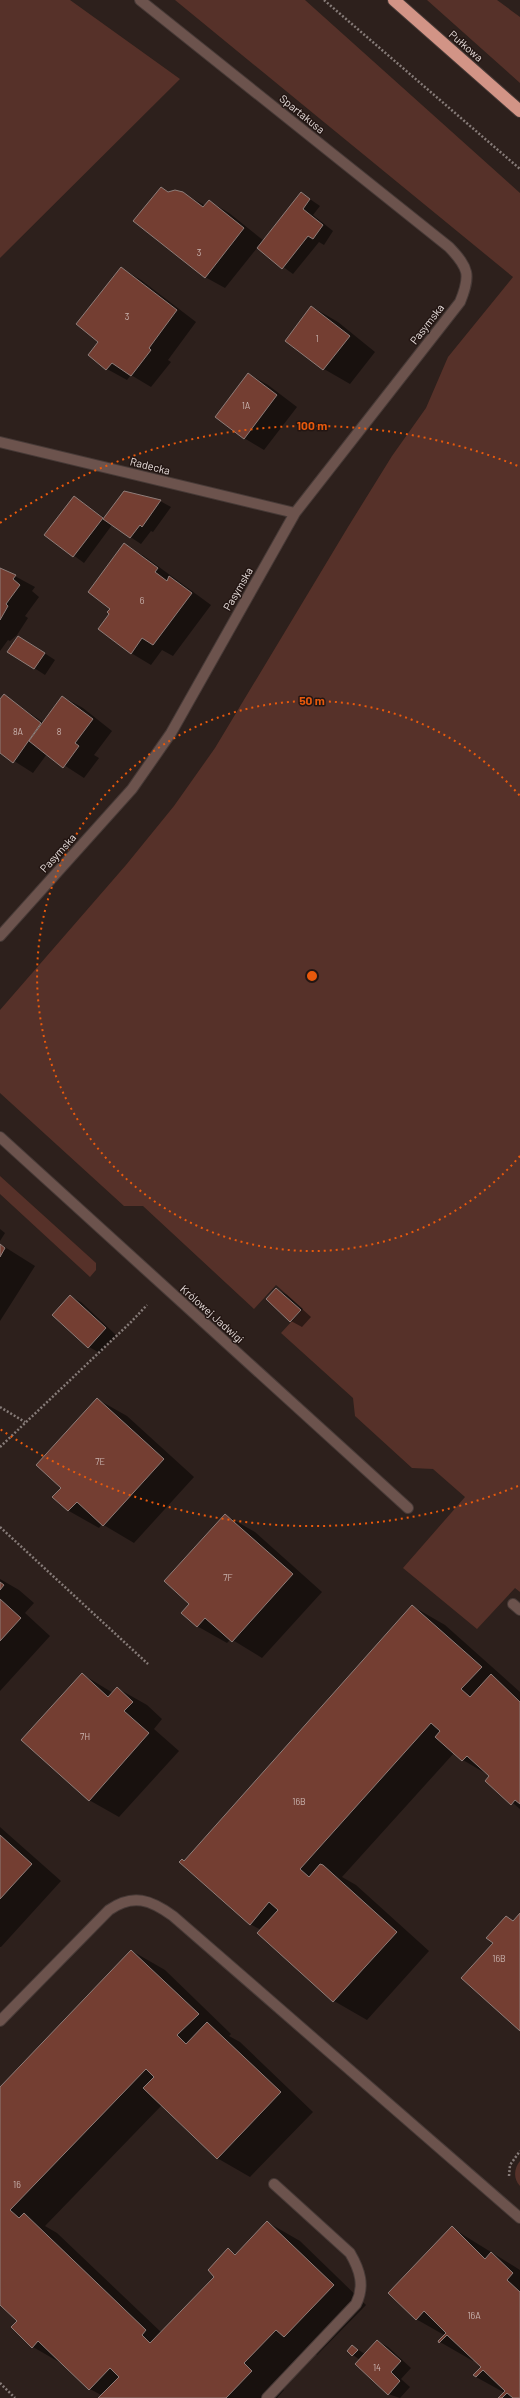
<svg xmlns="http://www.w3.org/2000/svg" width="520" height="2398" font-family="Barlow,sans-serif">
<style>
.green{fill:#563129}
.shadow{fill:#0007}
.building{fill:#743e32;stroke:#8e7d79}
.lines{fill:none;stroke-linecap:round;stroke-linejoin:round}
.minor-casing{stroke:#473a37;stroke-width:12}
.highway-casing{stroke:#473a37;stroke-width:14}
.path{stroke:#867b78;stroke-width:2.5;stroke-dasharray:2 2;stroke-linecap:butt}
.minor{stroke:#6c534d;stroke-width:10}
.highway{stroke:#d29486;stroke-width:12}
.ring{fill:none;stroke:#e8590c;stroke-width:2;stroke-dasharray:2 4}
.labels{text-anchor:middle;stroke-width:3;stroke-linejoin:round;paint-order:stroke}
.number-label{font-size:9px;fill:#cab5b1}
.street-label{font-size:11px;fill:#e7dddb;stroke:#231613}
.centre{fill:#e8590c;stroke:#231613;stroke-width:2}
.ring-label{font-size:12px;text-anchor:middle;font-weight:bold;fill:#e8590c;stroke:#231613;stroke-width:3;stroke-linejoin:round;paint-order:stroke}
</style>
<rect width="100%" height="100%" fill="#2d201c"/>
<path class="green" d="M0,0H70L180,79L0,258Z
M175,0H305L520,193V1592L515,1588L477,1629L403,1568L465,1497L433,1469L412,1468L355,1416L353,1398L281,1333L303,1309L276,1285L254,1309L143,1206H124L0,1093V1010L126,865L174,806L215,748L348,527L392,456L426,408L448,357L513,277Z
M427,0H497L520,17V83Z
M0,1176L96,1263V1270L90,1277L0,1194Z
M520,2161V2186C513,2179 514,2168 520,2161Z"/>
<path class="shadow" d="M169,193H182L206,206L209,201L229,213L264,241L301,193L320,206L313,215L333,231L324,245L319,242L293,274L257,248L225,288L205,277Z
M121,268L141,280L196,322L168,360L171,362L151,387L131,375L127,380L107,369L100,342Z
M312,307L338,322L375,352L350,384L324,369L286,341Z
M249,374L268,385L297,407L264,450L244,438L216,417Z
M124,492L160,501L171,507L153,532L151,531L141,544L112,525L84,563L46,535L74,497L105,518Z
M124,545L144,556L211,605L173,656L162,650L151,665L131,653L110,613Z
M0,568L35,587L32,591L39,597L25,616L28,618L17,635L10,641L8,640L0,651Z
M29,643L55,660L45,675L8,651Z
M4,696L43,722L63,697L83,708L112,731L94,755L99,758L84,778L47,754L33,773L0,752V701Z
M0,1229L5,1233L0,1241Z
M0,1244L35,1266L0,1321Z
M276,1289L287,1295L311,1317L302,1327L291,1321L267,1299Z
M70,1296L81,1302L116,1335L100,1353L89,1347Z
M97,1399L127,1416L194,1477L134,1543L102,1524L99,1528L69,1511L54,1497L62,1488Z
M225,1515L255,1532L322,1592L262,1658L231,1639L227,1643L197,1626L191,1604Z
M0,1579L19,1590L34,1603L25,1613L50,1636L0,1691Z
M412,1606L445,1625L520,1692V1809L486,1781L490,1776L463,1760L454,1753L342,1877L356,1885L429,1951L367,2020L334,2001L261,1930L250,1924L184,1862Z
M82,1674L113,1693L117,1688L147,1705L162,1719L154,1729L179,1751L119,1817L89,1800Z
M0,1827L61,1881L1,1947H0Z
M132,1951L165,1970L231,2034L229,2036L240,2042L313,2112L250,2177L217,2158L162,2105L45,2226L57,2233L162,2333L215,2277L228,2250L236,2254L267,2222L300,2241L366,2305L317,2355L308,2350L276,2383L284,2390L277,2398H99L101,2395L90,2389L66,2366L33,2347L12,2327L19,2321L0,2304V2089Z
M452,2228L520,2270V2398H500L505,2393L476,2377L482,2367L474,2359L473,2361L440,2342L444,2335L416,2319Z
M377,2341L388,2347L411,2368L401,2379L410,2387L400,2398L388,2394L360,2360L353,2355L352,2346L365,2354Z"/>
<path class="building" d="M161,187L168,192L175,190L183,192L203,207L209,200L244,228L205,278L133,221Z
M301,192L310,199L303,209L323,225L313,239L308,236L282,269L257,248Z
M121,267L177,310L149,348L151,350L131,376L112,363L106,370L88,355L98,342L76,324Z
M311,306L350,336L323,370L285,341Z
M248,373L277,395L244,439L215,417Z
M124,491L161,500L142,527L140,525L130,538L103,519Z
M74,496L103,518L73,557L44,535Z
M124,543L158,568L155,572L167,581L169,576L192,593L153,645L142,638L131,654L98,629L109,614L107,612L110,609L88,592Z
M0,568L16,575L13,579L20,585L6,604L8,606L0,620Z
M18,636L45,653L34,669L7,652Z
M4,694L41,723L13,763L0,753V699Z
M62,696L93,719L75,743L79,746L63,768L29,741Z
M0,1244L5,1248L0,1257Z
M276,1288L301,1310L290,1322L266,1299Z
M70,1295L106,1328L88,1348L52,1315Z
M97,1398L164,1459L103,1526L77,1502L68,1511L52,1497L61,1488L36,1465Z
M225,1514L293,1574L232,1642L205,1618L197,1627L181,1613L189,1604L164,1581Z
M0,1582L4,1585L0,1590Z
M0,1599L21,1618L0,1641Z
M412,1605L482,1667L461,1689L470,1697L491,1674L520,1702V1804L515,1800L511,1805L485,1781L489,1776L467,1756L462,1761L435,1737L440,1731L431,1723L300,1869L309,1877L320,1864L323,1865L397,1932L333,2002L257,1933L278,1910L269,1902L250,1925L179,1862L182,1859L184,1861Z
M82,1673L108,1697L117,1687L133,1702L124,1711L149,1733L89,1801L21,1740Z
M0,1835L32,1864L0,1899Z
M520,1913V2031L461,1978L493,1943L486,1938L506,1916L513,1921Z
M131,1950L199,2014L177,2035L186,2044L207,2022L281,2092L217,2159L143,2088L154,2077L146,2069L10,2210L19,2218L24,2213L146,2330L142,2335L150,2343L214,2277L208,2270L228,2248L235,2255L267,2221L334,2285L284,2337L276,2330L244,2363L252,2371L226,2398H98L119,2377L110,2368L89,2390L38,2341L32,2348L11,2327L17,2321L0,2305V2087Z
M452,2226L485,2259L491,2252L513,2273L507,2280L520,2292V2398H513L507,2393L502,2398H498L505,2391L483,2370L476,2377L473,2375L481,2367L447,2335L439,2343L438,2341L446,2333L424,2311L416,2320L388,2293Z
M377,2340L401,2361L391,2372L400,2381L388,2395L355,2364Z
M352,2345L358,2350L352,2356L347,2351Z"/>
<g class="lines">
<g class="minor-casing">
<path id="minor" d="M0,442L295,513
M0,936L132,789L171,733L295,513L460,302C471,275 469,268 449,247L140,0
M0,1137L408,1508
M513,1604L520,1610
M0,2021L109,1910C133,1893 151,1900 173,1916L520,2218
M267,2398L356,2304C365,2286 360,2270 350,2253L274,2184"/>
</g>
<g class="highway-casing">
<path id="highway" d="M394,0L520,111"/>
</g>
<path class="path" d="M324,0L520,169
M0,1407L25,1422
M0,1447L131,1322L147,1305
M0,1527L148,1664
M509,2176L510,2165L520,2151
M0,2383L15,2398"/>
<use href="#minor" class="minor"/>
<use href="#highway" class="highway"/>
</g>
<g class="ring">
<path d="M520 1156A275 275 0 1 1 520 796"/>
<path d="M518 1486A550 550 0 0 1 0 1429M0 523A550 550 0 0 1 518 466"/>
</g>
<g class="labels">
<g class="number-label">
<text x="199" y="256">3</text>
<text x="127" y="320">3</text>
<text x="317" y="342">1</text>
<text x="246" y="409">1A</text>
<text x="142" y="604">6</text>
<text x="18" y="735">8A</text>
<text x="59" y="735">8</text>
<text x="100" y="1465">7E</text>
<text x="228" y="1581">7F</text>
<text x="85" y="1740">7H</text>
<text x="299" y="1805">16B</text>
<text x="499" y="1962">16B</text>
<text x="17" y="2188">16</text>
<text x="474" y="2319">16A</text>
<text x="377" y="2371">14</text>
</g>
<g class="street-label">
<text transform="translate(466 46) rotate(41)" y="4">Pułkowa</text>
<text transform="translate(302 114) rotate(39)" y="4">Spartakusa</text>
<text transform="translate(427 324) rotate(-52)" y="4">Pasymska</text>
<text transform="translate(150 466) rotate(14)" y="4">Radecka</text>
<text transform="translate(238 589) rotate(-60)" y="4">Pasymska</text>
<text transform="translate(58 853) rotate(-48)" y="4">Pasymska</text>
<text transform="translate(212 1314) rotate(42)" y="4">Królowej Jadwigi</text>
</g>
</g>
<circle cx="312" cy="976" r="6" class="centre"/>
<g class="ring-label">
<text x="312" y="430">100 m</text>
<text x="312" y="705">50 m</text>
</g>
</svg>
